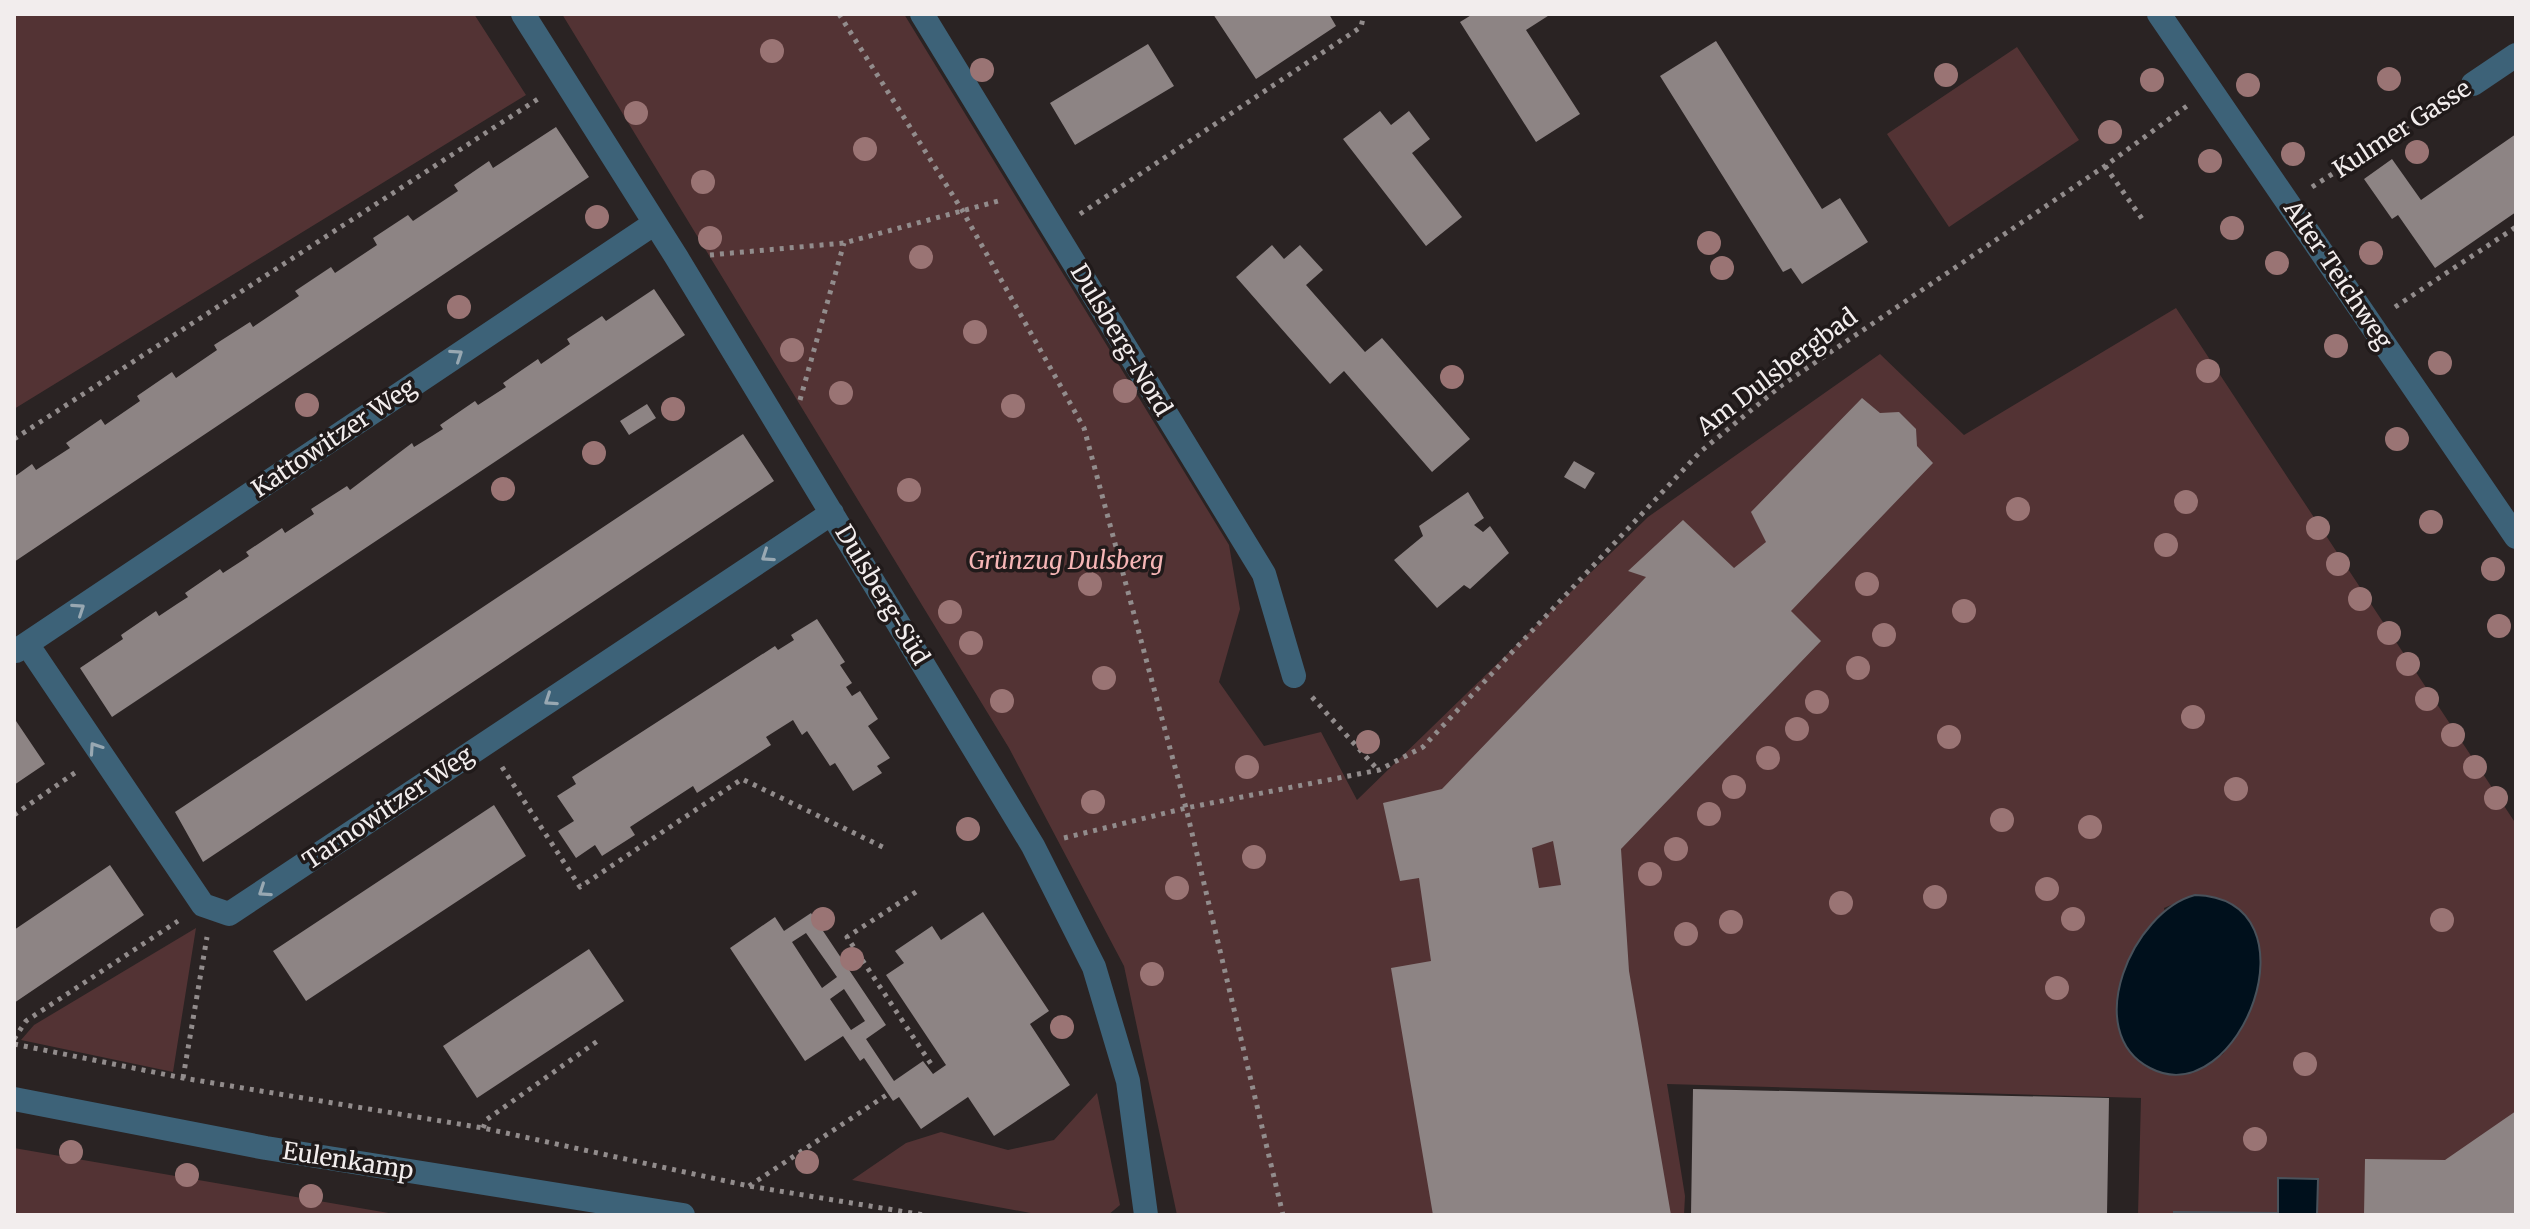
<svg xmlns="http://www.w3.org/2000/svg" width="2530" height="1229" font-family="Merriweather,serif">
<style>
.green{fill:#533334;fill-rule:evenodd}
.water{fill:#00101c;stroke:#49525b;stroke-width:2}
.building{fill:#8d8484;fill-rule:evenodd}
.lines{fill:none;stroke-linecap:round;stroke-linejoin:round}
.path{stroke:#928c8c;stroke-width:5;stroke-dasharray:4 6;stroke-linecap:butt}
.minor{stroke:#3d6278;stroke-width:24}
.tree{fill:#9a7474}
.oneway{stroke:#98a8b2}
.labels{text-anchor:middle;stroke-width:7;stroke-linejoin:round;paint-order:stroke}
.street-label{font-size:24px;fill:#f2eded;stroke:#201a1a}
.park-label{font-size:24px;font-style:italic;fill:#f6b6b6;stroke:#201a1a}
</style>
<rect width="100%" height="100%" fill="#2a2323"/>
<path class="green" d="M14,14H474L526,95L14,409Z
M562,14H904L1229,545L1240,609L1219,682L1264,746L1321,732L1357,800L1648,517L1880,354L1964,435L2176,308L2516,824V1215H2317L2318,1179L2279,1178L2278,1213L2175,1212L2174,1215H2138L2141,1098L1667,1084L1685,1196L1684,1215H1177L1124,966L1009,748ZM2195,895L2250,1012L2223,1054L2197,1070L2164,908Z
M2017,47L2079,140L1949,227L1887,134Z
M196,928L173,1072L21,1040L34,1025Z
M1097,1093L1120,1205L1108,1215H1041L852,1180L906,1143L941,1132L1008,1150L1054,1140Z
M14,1148L400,1215H14Z"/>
<path class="water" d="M2195,895C2323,899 2239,1115 2150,1068C2080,1032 2133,911 2195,895Z
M2278,1178L2318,1179L2317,1215H2174V1212L2278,1213Z"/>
<path class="building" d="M1213,14H1329L1336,26L1256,79Z
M1473,14H1551L1526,30L1580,114L1536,142L1460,22Z
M1716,41L1822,209L1840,198L1868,242L1802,284L1791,268L1783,272L1660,76Z
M1148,44L1174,86L1075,145L1050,103Z
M1380,111L1391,125L1409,111L1430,139L1412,153L1462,217L1426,246L1343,139Z
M556,127L589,177L14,562V477L32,464L36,470L70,448L66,443L101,419L105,425L140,401L137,396L172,372L176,378L217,350L214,345L250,322L253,327L299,296L295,291L331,267L335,273L377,245L373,238L408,215L413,221L458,191L454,185L489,161L493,168Z
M2516,134V212L2435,268L2398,215L2392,219L2364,179L2392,159L2421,200Z
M1272,245L1284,259L1300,245L1323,270L1306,285L1365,352L1382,338L1470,439L1432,472L1344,371L1330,384L1236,277Z
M654,289L685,335L112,717L80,668L123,639L121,635L156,611L159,616L177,604L188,597L185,593L220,569L223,573L240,562L249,556L246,552L282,528L285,533L314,514L311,509L347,486L350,490L412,443L414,447L432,436L443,429L440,425L475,401L478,405L506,387L503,383L538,359L541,364L570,344L567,339L602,316L606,321Z
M1862,398L1880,413L1899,412L1916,429L1917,446L1933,463L1791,611L1821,641L1621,849L1629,971L1671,1215H1433L1391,968L1431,961L1419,878L1400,881L1383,803L1442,789L1646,577L1628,571L1683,520L1734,568L1766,542L1751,512ZM1553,841L1561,885L1539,888L1532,848Z
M647,404L656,418L629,435L620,421Z
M743,434L774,481L203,862L175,812Z
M1574,461L1595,473L1585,489L1564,477Z
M1468,492L1484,518L1474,525L1483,532L1490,526L1509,553L1470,589L1464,585L1437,608L1394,560L1423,536L1419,526Z
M817,619L845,662L840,665L852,683L846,687L852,696L860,691L878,719L868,726L890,758L877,766L882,773L853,791L835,763L830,766L807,731L802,735L793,720L766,737L771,745L697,793L693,786L630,827L635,835L602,856L595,845L576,858L558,831L574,821L557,796L576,784L572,777L775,646L778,650L794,640L791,635Z
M14,718L45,764L14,785Z
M494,805L526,856L306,1001L273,951Z
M110,865L144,915L14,1003V930Z
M983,912L1049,1011L1030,1024L1070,1085L994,1136L968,1097L921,1129L899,1097L893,1101L864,1058L860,1061L843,1036L805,1061L730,948L775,917L784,931L811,913L886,1025L866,1039L894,1081L923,1061L933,1074L946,1065L886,975L904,963L895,951L932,926L941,940ZM806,933L837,977L822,988L792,942ZM844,989L865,1021L851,1030L830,999Z
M589,949L624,1001L477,1098L443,1046Z
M1693,1089L2109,1098L2107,1215H1691Z
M2516,1111V1215H2364L2365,1159L2445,1160Z"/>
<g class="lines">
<path class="path" d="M839,14L962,210L1084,428L1186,808L1283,1215
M2105,166L2145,223
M2312,187L2448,100
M1080,214L1361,27L1364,14
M710,255L844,243L1002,200
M2395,307L2516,227
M800,400L844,243
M14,439L541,97
M1312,697L1378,770
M502,767L580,887L742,779L887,849
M14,815L76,772
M1064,838L1186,808L1379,770L1423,747L1700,452L1782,385L2105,166L2187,106
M916,892L847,937L931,1064L927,1066
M14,1039L26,1021L178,921
M14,1044L183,1078L483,1128L749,1186L924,1215
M183,1078L207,937
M483,1128L486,1120L599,1040
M749,1186L888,1094"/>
<path class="minor" d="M523,14L677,258L1033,846L1094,967L1128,1081L1146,1215
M922,14L1264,574L1294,676
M2159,14L2516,537
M2473,84L2516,55
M27,644L203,905L229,914L832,513
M16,651L655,223
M14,1099L266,1148L683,1215"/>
</g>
<g class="tree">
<circle cx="772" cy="51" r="12"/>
<circle cx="982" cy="70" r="12"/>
<circle cx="1946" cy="75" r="12"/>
<circle cx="2389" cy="79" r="12"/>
<circle cx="2152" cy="80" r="12"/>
<circle cx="2248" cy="85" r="12"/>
<circle cx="636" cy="113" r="12"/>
<circle cx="2110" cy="132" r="12"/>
<circle cx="865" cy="149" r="12"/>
<circle cx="2417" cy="152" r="12"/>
<circle cx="2293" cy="154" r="12"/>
<circle cx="2210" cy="161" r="12"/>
<circle cx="703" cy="182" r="12"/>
<circle cx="597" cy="217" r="12"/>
<circle cx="2232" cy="228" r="12"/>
<circle cx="710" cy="238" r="12"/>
<circle cx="1709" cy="243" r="12"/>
<circle cx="2371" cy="253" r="12"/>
<circle cx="921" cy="257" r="12"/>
<circle cx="2277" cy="263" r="12"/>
<circle cx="1722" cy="268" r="12"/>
<circle cx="459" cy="307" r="12"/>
<circle cx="975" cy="332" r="12"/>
<circle cx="2336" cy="346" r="12"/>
<circle cx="792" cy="350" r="12"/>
<circle cx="2440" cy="363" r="12"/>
<circle cx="2208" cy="371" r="12"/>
<circle cx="1452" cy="377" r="12"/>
<circle cx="1125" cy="391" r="12"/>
<circle cx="841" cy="393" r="12"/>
<circle cx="307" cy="405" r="12"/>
<circle cx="1013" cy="406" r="12"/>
<circle cx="673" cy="409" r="12"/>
<circle cx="2397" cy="439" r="12"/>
<circle cx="594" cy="453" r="12"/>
<circle cx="503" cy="489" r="12"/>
<circle cx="909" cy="490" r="12"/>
<circle cx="2186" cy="502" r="12"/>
<circle cx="2018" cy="509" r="12"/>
<circle cx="2431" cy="522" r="12"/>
<circle cx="2318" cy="528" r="12"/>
<circle cx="2166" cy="545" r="12"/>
<circle cx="2338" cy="564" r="12"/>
<circle cx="2493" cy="569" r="12"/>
<circle cx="1090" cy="584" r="12"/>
<circle cx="1867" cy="584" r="12"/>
<circle cx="2360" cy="599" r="12"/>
<circle cx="1964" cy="611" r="12"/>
<circle cx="950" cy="612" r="12"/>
<circle cx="2499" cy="626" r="12"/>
<circle cx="2389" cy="633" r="12"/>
<circle cx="1884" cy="635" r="12"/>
<circle cx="971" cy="643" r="12"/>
<circle cx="2408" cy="664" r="12"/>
<circle cx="1858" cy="668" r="12"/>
<circle cx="1104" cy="678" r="12"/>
<circle cx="2427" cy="699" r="12"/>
<circle cx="1002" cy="701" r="12"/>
<circle cx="1817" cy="702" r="12"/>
<circle cx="2193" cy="717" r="12"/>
<circle cx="1797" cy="729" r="12"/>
<circle cx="2453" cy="735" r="12"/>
<circle cx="1949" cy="737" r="12"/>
<circle cx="1368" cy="742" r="12"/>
<circle cx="1768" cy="758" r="12"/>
<circle cx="1247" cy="767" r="12"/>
<circle cx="2475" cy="767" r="12"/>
<circle cx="1734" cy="787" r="12"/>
<circle cx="2236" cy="789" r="12"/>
<circle cx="2496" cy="798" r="12"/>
<circle cx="1093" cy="802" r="12"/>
<circle cx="1709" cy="814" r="12"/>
<circle cx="2002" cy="820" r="12"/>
<circle cx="2090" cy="827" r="12"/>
<circle cx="968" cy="829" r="12"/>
<circle cx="1676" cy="849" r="12"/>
<circle cx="1254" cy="857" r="12"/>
<circle cx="1650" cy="874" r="12"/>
<circle cx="1177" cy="888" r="12"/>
<circle cx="2047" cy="889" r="12"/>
<circle cx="1935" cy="897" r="12"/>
<circle cx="1841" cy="903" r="12"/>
<circle cx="823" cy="919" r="12"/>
<circle cx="2073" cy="919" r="12"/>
<circle cx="2442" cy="920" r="12"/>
<circle cx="1731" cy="922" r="12"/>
<circle cx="1686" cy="934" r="12"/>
<circle cx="852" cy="959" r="12"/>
<circle cx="1152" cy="974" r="12"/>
<circle cx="2057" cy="988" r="12"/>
<circle cx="1062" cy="1027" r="12"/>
<circle cx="2305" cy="1064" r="12"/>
<circle cx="2255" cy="1139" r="12"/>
<circle cx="71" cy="1152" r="12"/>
<circle cx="807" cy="1162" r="12"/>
<circle cx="187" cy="1175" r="12"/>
<circle cx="311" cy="1196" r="12"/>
</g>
<defs><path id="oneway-chevron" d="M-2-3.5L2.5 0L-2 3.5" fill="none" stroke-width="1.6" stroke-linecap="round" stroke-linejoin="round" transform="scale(2)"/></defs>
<g class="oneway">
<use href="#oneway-chevron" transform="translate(457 355) rotate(-34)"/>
<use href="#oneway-chevron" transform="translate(767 556) rotate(146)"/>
<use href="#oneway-chevron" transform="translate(79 609) rotate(-34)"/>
<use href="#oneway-chevron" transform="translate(550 700) rotate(146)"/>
<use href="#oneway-chevron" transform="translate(95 748) rotate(-124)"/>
<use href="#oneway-chevron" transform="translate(264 891) rotate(146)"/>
</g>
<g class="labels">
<g class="street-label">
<text transform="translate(2402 129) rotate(-33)" y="8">Kulmer Gasse</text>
<text transform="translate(2338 275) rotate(56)" y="8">Alter Teichweg</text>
<text transform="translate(1121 340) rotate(59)" y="8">Dulsberg-Nord</text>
<text transform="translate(1777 372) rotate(-37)" y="8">Am Dulsbergbad</text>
<text transform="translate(334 438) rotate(-34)" y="8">Kattowitzer Weg</text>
<text transform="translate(882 595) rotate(59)" y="8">Dulsberg-Süd</text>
<text transform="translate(388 808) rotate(-34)" y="8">Tarnowitzer Weg</text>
<text transform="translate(348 1161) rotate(9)" y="8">Eulenkamp</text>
</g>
<g class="park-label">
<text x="1066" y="569">Grünzug Dulsberg</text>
</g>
</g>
<rect width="2530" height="1229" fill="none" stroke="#f2eded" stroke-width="32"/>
</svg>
